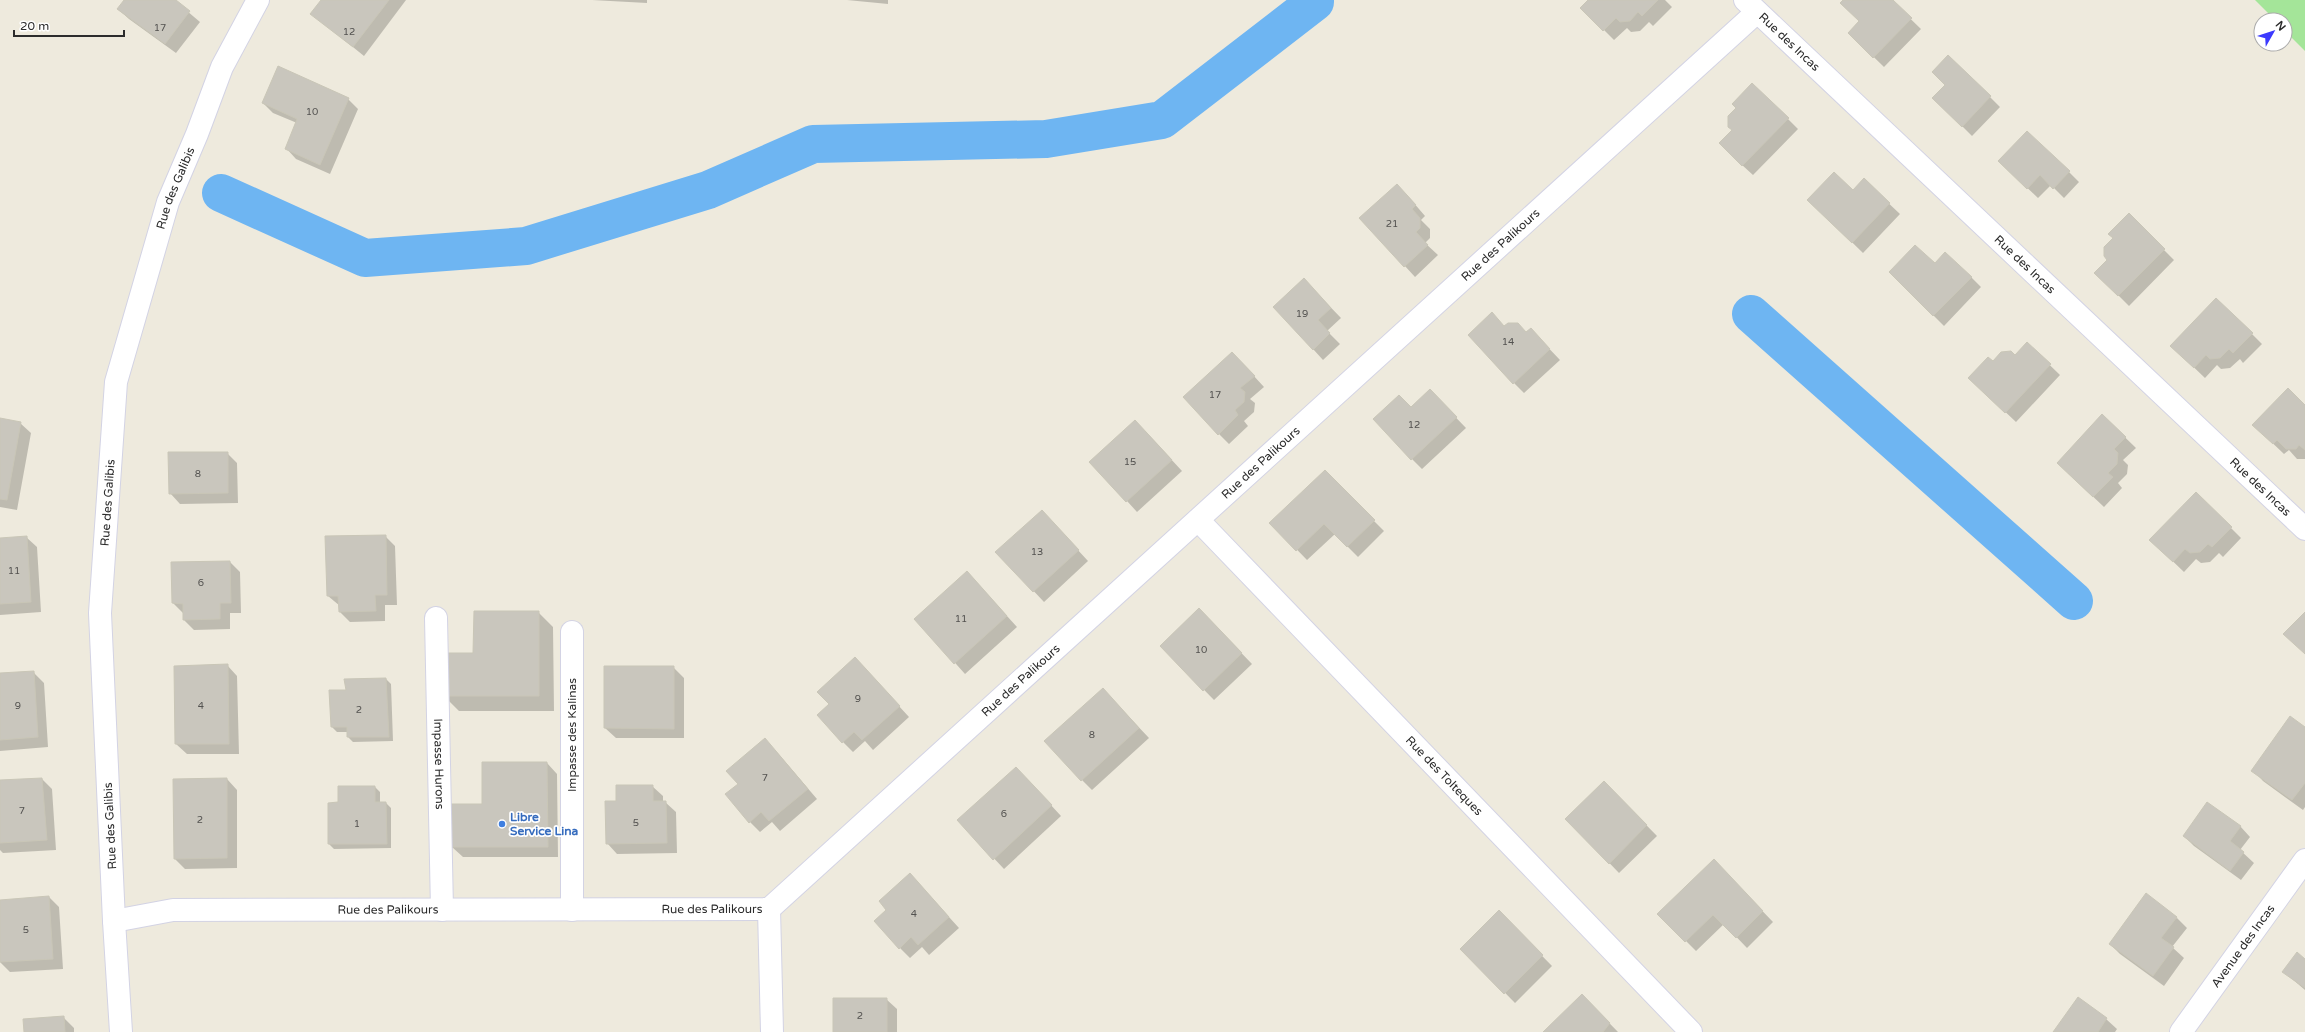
<svg xmlns="http://www.w3.org/2000/svg" width="2305" height="1032" font-family="'Varela Round',sans-serif">
<style>
.green{fill:#a4e599}
.shadow{fill:#0003}
.lines{fill:none;stroke-linecap:round;stroke-linejoin:round}
.canal{stroke:#6eb5f2;stroke-width:38}
.building{fill:#c9c6bd;stroke:#c9c6b7}
.street-casing{stroke:#d3d3e4;stroke-width:24}
.street{stroke:#fff;stroke-width:22}
.shop-dot{fill:#3f7fe0;stroke:#fff;stroke-width:1.5}
.labels{text-anchor:middle;stroke-width:3.5;stroke-linejoin:round;paint-order:stroke}
.number-label{font-size:10px;fill:#535250}
.street-label{font-size:12px;fill:#2c2c2c;stroke:#fff}
.shop-label{font-size:12px;font-weight:bold;fill:#366cbe;stroke:#fff;text-anchor:start}
</style>
<rect width="100%" height="100%" fill="#eeeadd"/>
<path class="green" d="M2255,0H2305V51L2285,31V20H2275Z"/>
<path class="shadow" d="M125,0H174L200,22L176,53L129,19L118,9Z
M323,0H406L364,56L312,14Z
M592,0H647V3Z
M847,0H888V4Z
M1589,0H1665L1672,7L1653,26L1649,22L1640,31L1631,32L1627,28L1614,40L1582,8Z
M1844,0H1891L1921,29L1884,67L1849,33L1860,21Z
M1947,85L1990,97L2000,107L1972,136L1934,98Z
M348,99L358,109L330,174L296,159L286,148L297,123L273,113L263,103Z
M1788,119L1798,129L1753,175L1730,154Z
M1999,161L2069,172L2079,182L2064,198L2051,185L2038,198Z
M1864,180L1900,214L1863,253L1819,210L1853,191Z
M1407,195L1425,216L1421,220L1430,229V238L1425,243L1438,255L1415,277L1361,218Z
M2129,215L2174,260L2129,306L2096,273L2109,260L2114,238Z
M1890,272L1971,277L1981,287L1944,326Z
M1314,290L1341,318L1327,331L1340,344L1323,360L1313,349Z
M1504,327L1541,340L1560,360L1524,393L1514,383Z
M2252,334L2262,344L2243,363L2240,359L2230,368L2221,369L2217,365L2205,378L2182,356Z
M2027,343L2060,375L2016,422L1980,388L1993,363L2015,356Z
M1242,363L1264,387L1250,399L1255,403L1254,412L1244,421L1248,426L1229,444L1219,434Z
M1440,401L1466,428L1422,469L1412,459L1411,408Z
M2305,406V459H2297L2289,450L2284,454L2264,435Z
M2102,415L2136,448L2123,460L2128,465L2127,474L2118,483L2122,488L2104,507L2068,473Z
M0,419L20,423L31,433L17,510L0,507Z
M1145,431L1182,471L1137,512L1127,501Z
M227,453L237,463L238,503L180,504L170,493Z
M1325,472L1384,531L1358,557L1335,534L1307,560L1271,523Z
M2196,493L2241,538L2223,557L2219,553L2210,562L2201,563L2196,559L2184,572L2161,550Z
M1052,522L1088,561L1044,602L997,552Z
M385,536L395,546L397,605H385V621L350,622L340,612V606L328,596Z
M26,537L37,547L41,612L0,615V539Z
M230,562L240,572L241,613H230V629L194,630L184,620L183,613L173,603L172,563Z
M977,583L1017,627L965,674L916,619Z
M1199,609L1252,664L1214,700L1161,646Z
M538,612L553,627L554,711H459L444,696L474,654Z
M227,665L237,676L239,754H187L176,744Z
M673,667L684,678V738H616L605,728Z
M865,669L909,717L873,750L865,741L853,752L843,742Z
M34,673L44,683L48,747L0,751V674Z
M386,679L391,684L393,741L353,742L348,737V732H337L332,727L347,691Z
M1113,700L1149,738L1092,790L1082,780Z
M2305,728V807L2303,810L2263,781L2253,770Z
M775,750L817,799L780,831L772,822L760,832L750,822L739,784Z
M547,763L557,774L558,857H463L452,847L483,805Z
M1026,778L1061,816L1004,869L958,820Z
M42,779L52,789L56,850L3,853L0,850V781Z
M227,779L237,790V868L185,869L175,859Z
M1604,782L1657,836L1619,873L1567,819Z
M652,786L663,796V802H665L676,812L677,853L617,854L607,843L617,802Z
M375,787L380,792V803H386L391,808V848L334,849L329,844L339,803Z
M2240,826L2250,837L2240,850L2254,863L2241,880L2194,846L2184,836Z
M1724,871L1773,922L1747,948L1724,924L1696,951L1659,914Z
M920,885L959,928L929,955L922,947L910,958L900,948Z
M49,897L59,907L63,969L10,972L0,962V901Z
M1499,912L1552,966L1515,1003L1462,949Z
M2177,918L2187,928L2172,947L2184,958L2164,986L2120,954L2110,944Z
M2305,960V990L2284,972Z
M1582,995L1618,1032H1545Z
M2078,998L2106,1019L2117,1029L2115,1032H2054Z
M886,999L897,1009V1032H834Z
M63,1017L74,1028V1032H25Z"/>
<g class="lines">
<path class="canal" d="M221,193L365,258L526,246L708,190L813,144L1046,139L1162,120L1315,2V0
M1751,314L2074,601"/>
</g>
<path class="building" d="M124,0H176L190,11L165,44L117,9Z
M321,0H389L353,47L310,14Z
M1588,0H1658L1642,16L1638,12L1630,21L1620,22L1616,18L1603,31L1580,8Z
M1843,0H1893L1912,18L1873,58L1848,33L1859,21L1840,3Z
M1948,55L1991,96L1962,127L1932,98L1945,85L1932,72Z
M278,66L349,98L320,165L285,149L297,119L262,103Z
M1752,83L1789,118L1742,166L1719,143L1732,130L1728,127V116L1736,108L1732,104Z
M2027,131L2070,171L2053,189L2040,175L2027,189L1998,161Z
M1834,172L1853,190L1864,178L1890,203L1852,243L1807,200Z
M1397,184L1416,205L1412,209L1420,218V228L1416,232L1428,245L1404,267L1359,218Z
M2129,213L2165,249L2118,296L2094,273L2107,260L2104,256V247L2113,238L2108,234Z
M1915,245L1935,263L1945,252L1972,277L1933,316L1889,272Z
M1304,278L1331,308L1318,320L1330,333L1313,350L1273,307Z
M2216,298L2253,333L2233,353L2229,349L2220,358L2210,359L2206,355L2194,368L2170,346Z
M1492,312L1504,326L1508,323H1518L1526,332L1531,328L1550,349L1513,384L1468,335Z
M2027,342L2051,364L2005,413L1968,378L1988,357L1993,361L2001,352L2011,351L2015,355Z
M1232,352L1255,376L1240,388L1245,392L1244,402L1235,410L1238,415L1218,435L1183,397Z
M2288,388L2305,405V450L2299,445L2296,449H2286L2277,440L2273,444L2252,425Z
M1430,389L1457,417L1411,460L1373,419L1399,395L1411,407Z
M2102,414L2126,437L2114,449L2118,453L2117,464L2108,473L2113,477L2093,497L2057,463Z
M0,418L21,422L7,500L0,499Z
M1135,420L1172,460L1126,502L1089,462Z
M168,452H228V493L169,494Z
M1325,470L1375,520L1347,547L1324,524L1296,551L1269,523Z
M2196,492L2232,527L2212,547L2208,544L2200,552L2190,553L2185,549L2173,562L2149,540Z
M1042,510L1079,550L1033,592L995,552Z
M386,535L387,595H375L376,611L339,612L338,596H327L325,536Z
M27,536L31,602L0,604V538Z
M230,561L231,603H220V619L183,620V604L172,603L171,562Z
M967,571L1007,616L954,664L914,619Z
M1199,608L1242,653L1203,691L1160,646Z
M474,611H539V696H443L442,653H473Z
M2305,612V654L2283,634Z
M855,657L900,706L862,740L854,732L842,743L817,715L829,704L817,692Z
M228,664L229,744H175L174,666Z
M604,666H674V729L604,728Z
M34,671L38,737L0,740V673Z
M386,678L389,737H347V727H331L329,690H346L344,679Z
M1103,688L1139,728L1081,781L1044,741Z
M2290,716L2305,727V783L2292,800L2251,771Z
M765,738L808,789L769,821L761,812L749,823L725,794L738,784L726,771Z
M482,762H547L548,847H451V804H482Z
M1016,767L1052,805L993,860L957,820Z
M42,778L47,840L0,843V780Z
M227,778V858L174,859L173,779Z
M1604,781L1647,825L1609,864L1565,819Z
M616,785H653V801H666L667,843L606,844L605,801H616Z
M338,786H375V802H386L387,844H328V803L338,802Z
M2207,802L2241,826L2230,841L2244,852L2230,871L2183,836Z
M1714,859L1763,911L1736,938L1713,915L1685,942L1657,914Z
M910,873L949,917L918,945L911,937L899,949L874,921L886,910L879,901Z
M2146,893L2177,917L2161,938L2174,947L2153,976L2109,944Z
M49,896L53,959L0,962V900Z
M1499,910L1543,955L1504,994L1460,949Z
M2297,952L2305,959V988L2282,972Z
M1582,994L1610,1023L1603,1032H1543Z
M2078,997L2107,1018L2098,1032H2053Z
M833,998H887V1032H833Z
M64,1016L65,1032H24L23,1019Z"/>
<g class="lines">
<g class="street-casing">
<g id="street">
<path id="s1" d="M1745,0L2305,529"/>
<path id="s2" d="M1198,520L1691,1032"/>
<path id="s3" d="M436,618L442,910"/>
<path d="M572,632V910"/>
<path d="M769,909L772,1032"/>
<path id="s4" d="M114,921L173,910L769,909L1757,12"/>
<path id="s5" d="M121,1032L114,921L100,613L116,382L168,202L197,134L222,67L258,0"/>
<path id="s6" d="M2181,1032L2305,860"/>
</g>
</g>
<use href="#street" class="street"/>
</g>
<circle class="shop-dot" cx="502" cy="824" r="4"/>
<g class="labels">
<g class="number-label">
<text x="160" y="31">17</text>
<text x="349" y="35">12</text>
<text x="312" y="115">10</text>
<text x="1392" y="227">21</text>
<text x="1302" y="317">19</text>
<text x="1508" y="345">14</text>
<text x="1215" y="398">17</text>
<text x="1414" y="428">12</text>
<text x="1130" y="465">15</text>
<text x="198" y="477">8</text>
<text x="1037" y="555">13</text>
<text x="14" y="574">11</text>
<text x="201" y="586">6</text>
<text x="961" y="622">11</text>
<text x="1201" y="653">10</text>
<text x="858" y="702">9</text>
<text x="18" y="709">9</text>
<text x="201" y="709">4</text>
<text x="359" y="713">2</text>
<text x="1092" y="738">8</text>
<text x="765" y="781">7</text>
<text x="22" y="814">7</text>
<text x="1004" y="817">6</text>
<text x="200" y="823">2</text>
<text x="636" y="826">5</text>
<text x="357" y="827">1</text>
<text x="914" y="917">4</text>
<text x="26" y="933">5</text>
<text x="860" y="1019">2</text>
</g>
<g class="street-label">
<text dy="4" stroke="none"><textPath href="#s1" startOffset="61">Rue des Incas</textPath></text>
<text dy="4" stroke="none"><textPath href="#s5" startOffset="854">Rue des Galibis</textPath></text>
<text dy="4" stroke="none"><textPath href="#s4" startOffset="1644">Rue des Palikours</textPath></text>
<text dy="4" stroke="none"><textPath href="#s1" startOffset="385">Rue des Incas</textPath></text>
<text dy="4" stroke="none"><textPath href="#s4" startOffset="1320">Rue des Palikours</textPath></text>
<text dy="4" stroke="none"><textPath href="#s1" startOffset="709">Rue des Incas</textPath></text>
<text dy="4" stroke="none"><textPath href="#s5" startOffset="530">Rue des Galibis</textPath></text>
<text dy="4" stroke="none"><textPath href="#s4" startOffset="996">Rue des Palikours</textPath></text>
<text transform="translate(572 735) rotate(-90)" y="4">Impasse des Kalinas</text>
<text dy="4" stroke="none"><textPath href="#s3" startOffset="146">Impasse Hurons</textPath></text>
<text dy="4" stroke="none"><textPath href="#s2" startOffset="355">Rue des Tolteques</textPath></text>
<text transform="translate(110 826) rotate(-93)" y="4">Rue des Galibis</text>
<text dy="4" stroke="none"><textPath href="#s4" startOffset="599">Rue des Palikours</textPath></text>
<text dy="4" stroke="none"><textPath href="#s4" startOffset="275">Rue des Palikours</textPath></text>
<text dy="4" stroke="none"><textPath href="#s6" startOffset="106">Avenue des Incas</textPath></text>
</g>
<g class="shop-label">
<text x="510" y="821">Libre<tspan x="510" dy="14">Service Lina</tspan></text>
</g>
</g>
<g transform="translate(2273 32) rotate(51)"><circle r="19" fill="#ffffff" stroke="#ababab"/>
<path d="M0-3L7 15L0 10L-7 15Z" fill="#3c3afe"/>
<text y="-6" font-size="11" font-weight="bold" text-anchor="middle" fill="#2c2c2c">N</text>
</g>
<path d="M14 30v6h110v-6" fill="none" stroke="#2c2c2c" stroke-width="2"/>
<text x="20" y="30" font-size="12" fill="#2c2c2c" stroke="#ffffff" stroke-width="3" paint-order="stroke">20 m</text>
</svg>
